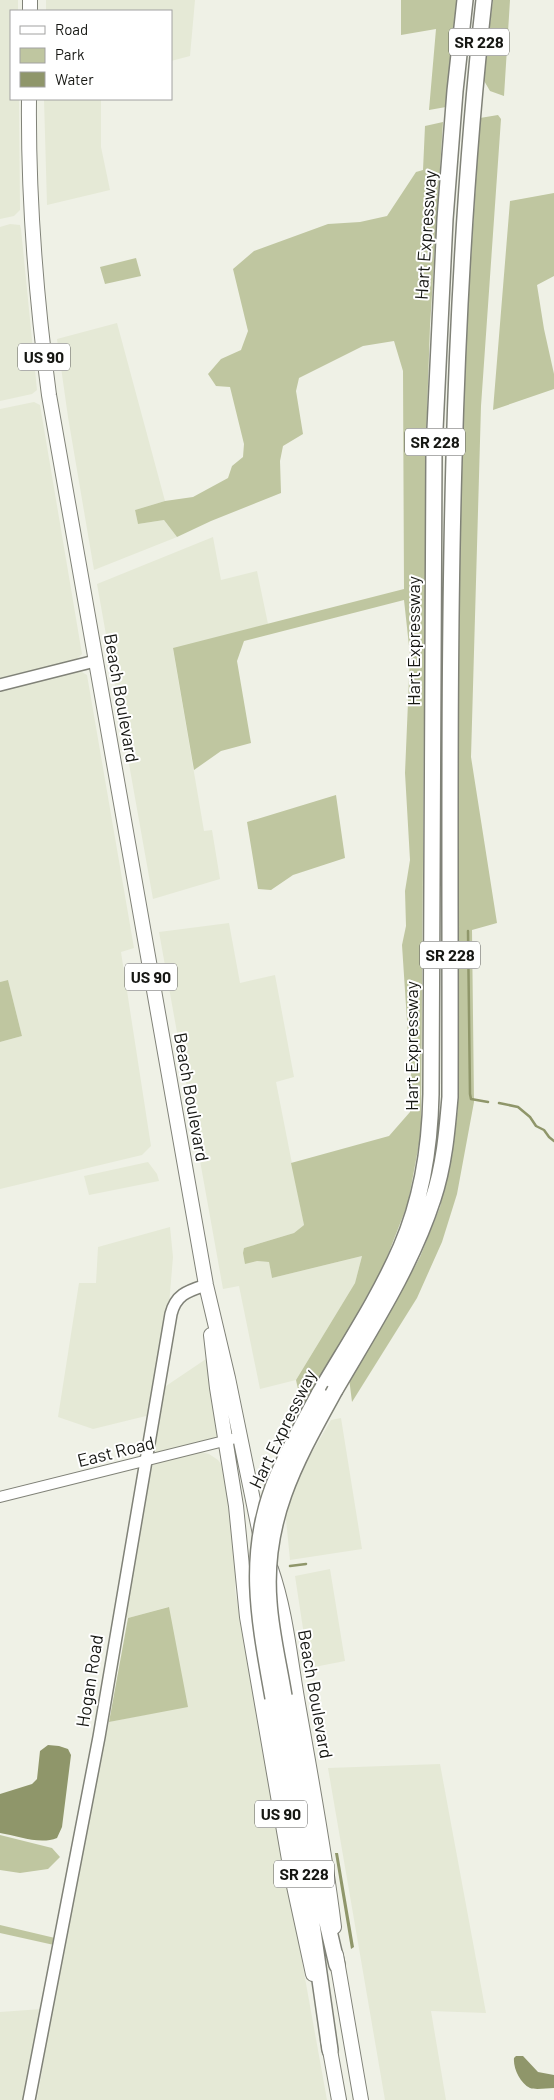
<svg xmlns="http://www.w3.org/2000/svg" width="554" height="2100" font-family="Barlow,sans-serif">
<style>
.built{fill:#e5e9d6}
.green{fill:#bfc6a0}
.water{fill:#8f966a}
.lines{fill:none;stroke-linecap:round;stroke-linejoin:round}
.stream{stroke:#8f966a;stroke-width:2.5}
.tertiary-casing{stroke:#808278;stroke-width:12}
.secondary-casing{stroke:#808278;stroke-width:14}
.trunk-casing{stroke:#808278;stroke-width:16}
.motorway-casing{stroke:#808278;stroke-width:18}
.tertiary{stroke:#fff;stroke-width:10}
.secondary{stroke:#fff;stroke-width:11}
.trunk{stroke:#fff;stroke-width:14}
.motorway{stroke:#fff;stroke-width:15}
.motorway-bridge-casing{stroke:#808278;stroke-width:18;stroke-linecap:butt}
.motorway-bridge{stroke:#fff;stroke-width:15}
.labels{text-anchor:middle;stroke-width:4;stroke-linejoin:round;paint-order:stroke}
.shield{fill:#fff;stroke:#5c5d5a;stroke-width:1}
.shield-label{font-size:16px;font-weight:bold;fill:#161713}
.street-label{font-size:18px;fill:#161713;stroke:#fff}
</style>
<rect width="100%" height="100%" fill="#eff1e6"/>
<path class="built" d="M0,0H18V11H11V99H19L20,210L14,216L0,219Z
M46,0H195L190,56L171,61V11H46Z
M44,99H101V147L110,190L47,205Z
M10,224L20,225L21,229L37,390L32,394L0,401V227Z
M117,323L165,501L135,510L138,524L164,520L177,537L94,570L68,417L57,339Z
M34,402L40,405L82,654L77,659L0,678V409Z
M213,537L221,580L257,571L268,624L173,649L204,831L212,830L220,879L153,899L97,584Z
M80,671L87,675L134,948L121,952L151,1146L142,1155L0,1189V1042L22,1036L8,980L0,982V691Z
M229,923L240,983L275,975L294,1077L276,1082L304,1225L294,1233L244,1248L257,1261L269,1262L272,1278L362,1256L355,1283L296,1380L260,1389L239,1286L223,1289L159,932Z
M148,1162L157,1174L159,1181L89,1195L84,1176Z
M170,1227L173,1257L169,1305L150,1415L93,1429L58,1417L79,1283H96L98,1247Z
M206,1359L219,1433L214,1440L158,1454L152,1449L163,1388Z
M341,1418L362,1549L290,1560L285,1509L298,1476L331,1420Z
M201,1452L209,1454L218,1460L221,1464L228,1486L236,1564L235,1590L327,2100H37L75,1873L109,1722L187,1706L168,1607L128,1618L122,1615L150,1468L154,1464Z
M330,1569L345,1661L309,1668L295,1576Z
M440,1764L486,2013L431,2011L446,2100H385L328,1768Z
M42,2009L23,2100H0V2012Z"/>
<path class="green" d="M401,0H458L446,107L429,110L436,29L401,35Z
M493,0H510L504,96L490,91L483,79Z
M498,115L501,119L481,406L471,757L497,923L472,930L474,1102L457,1194L442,1242L417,1298L352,1402L349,1378L388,1316L420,1257L440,1207L452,1156L458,1107L459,563L462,397L480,118Z
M443,122L430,326L426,441L421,1133L408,1203L384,1265L303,1412L296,1380L355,1283L362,1256L272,1278L269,1262L257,1261L245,1264L243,1253L244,1248L294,1233L304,1225L291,1163L389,1136L410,1112L412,1085L409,1051L402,945L406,926L405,891L410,860L405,773L410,655L404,600L244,641L237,661L251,743L221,751L194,770L173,648L404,589L403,371L394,341L363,346L299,378L296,391L303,434L283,446L280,461L281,493L211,521L177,537L164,520L138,524L135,510L165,501L193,497L228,478L232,466L243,457L244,444L230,387L216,386L208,374L221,359L241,350L248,331L233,269L254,251L328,224L360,222L387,216L416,172L423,170L425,126Z
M554,193V276L537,285L544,329L554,374V389L493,410L510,201Z
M136,258L141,276L105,284L100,267Z
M336,795L345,858L293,875L271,890L258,889L247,822Z
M8,980L22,1036L0,1042V982Z
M169,1607L188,1707L109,1722L128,1618Z
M0,1835L52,1848L60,1857L48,1869L20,1873L0,1870Z
M0,1925L55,1938L54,1945L0,1933Z"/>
<path class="water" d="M48,1745L59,1746L68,1749L71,1755L62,1827L57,1838C40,1845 18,1836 0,1833V1794L32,1784L37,1779L40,1751Z
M338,1853L354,1947L351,1949L335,1853Z
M516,2056H523L538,2072L554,2075V2088C547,2088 536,2090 530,2088C520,2083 513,2068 514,2058Z"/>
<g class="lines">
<path class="stream" d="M468,931L470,1094L471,1099L488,1102
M499,1103L518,1107L530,1117L536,1126L544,1130L549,1137L554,1141
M290,1566L306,1564"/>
<g class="tertiary-casing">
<path id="tertiary" d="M0,1497L240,1437"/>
</g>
<g class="secondary-casing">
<path id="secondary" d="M0,685L95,661
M29,2100L99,1737L171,1314C176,1294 188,1291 206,1285"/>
</g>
<g class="trunk-casing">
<path id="trunk" d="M30,11V0
M29,99C28,198 36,297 49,395L206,1285L228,1378L261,1539
M211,1335L217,1388L236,1506L247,1617L292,1877L313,1974
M271,1569C286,1612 290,1659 298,1704C311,1778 325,1852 334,1927
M336,1955L361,2100
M328,2039L339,2100"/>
</g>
<g class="motorway-casing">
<path id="motorway" d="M335,1390C371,1328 411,1267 433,1199C444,1166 447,1132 450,1097C451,731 443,364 484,0
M319,1394C347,1346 379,1298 401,1247C422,1199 430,1146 431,1094L434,450L445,219L455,91L465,0
M284,1696L318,1884L337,1965
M273,1698L309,1903L330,2050"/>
</g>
<use href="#tertiary" class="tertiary"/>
<use href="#secondary" class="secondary"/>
<use href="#trunk" class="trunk"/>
<use href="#motorway" class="motorway"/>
<g class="motorway-bridge-casing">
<path id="motorway-bridge" d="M284,1696C279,1665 271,1633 269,1602C262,1519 297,1459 335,1390
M273,1698C260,1624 246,1560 273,1487C285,1455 303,1424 319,1394"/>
</g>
<use href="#motorway-bridge" class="motorway-bridge"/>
</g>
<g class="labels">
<g class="shield">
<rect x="449" y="28.5" width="60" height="27" rx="4"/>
<rect x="18" y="343.5" width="52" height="27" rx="4"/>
<rect x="405" y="428.5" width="60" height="27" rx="4"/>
<rect x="420" y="941.5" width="60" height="27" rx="4"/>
<rect x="125" y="963.5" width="52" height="27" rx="4"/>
<rect x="255" y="1800.5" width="52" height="27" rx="4"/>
<rect x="274" y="1860.5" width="60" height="27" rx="4"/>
</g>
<g class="shield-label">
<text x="479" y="48">SR 228</text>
<text x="44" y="363">US 90</text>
<text x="435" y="448">SR 228</text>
<text x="450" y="961">SR 228</text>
<text x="151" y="983">US 90</text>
<text x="281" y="1820">US 90</text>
<text x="304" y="1880">SR 228</text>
</g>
<g class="street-label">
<text transform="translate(426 235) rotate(-86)" y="6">Hart Expressway</text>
<text transform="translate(414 641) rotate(-90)" y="6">Hart Expressway</text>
<text transform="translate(121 698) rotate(80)" y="6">Beach Boulevard</text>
<text transform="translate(412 1046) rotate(-90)" y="6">Hart Expressway</text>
<text transform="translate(191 1097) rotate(80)" y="6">Beach Boulevard</text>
<text transform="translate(283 1429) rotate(-64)" y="6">Hart Expressway</text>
<text transform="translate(116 1452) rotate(-14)" y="6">East Road</text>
<text transform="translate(90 1681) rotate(-81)" y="6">Hogan Road</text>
<text transform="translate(315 1694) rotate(80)" y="6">Beach Boulevard</text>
</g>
</g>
<rect x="10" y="10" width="162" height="90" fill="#ffffff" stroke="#a2a2a1"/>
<rect x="20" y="26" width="25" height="8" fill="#ffffff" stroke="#a2a2a1"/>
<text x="55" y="35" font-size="15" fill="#161713">Road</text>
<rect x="20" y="48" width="25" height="15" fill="#bfc6a0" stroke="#a2a2a1"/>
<text x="55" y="60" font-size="15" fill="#161713">Park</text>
<rect x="20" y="72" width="25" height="15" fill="#8f966a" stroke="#a2a2a1"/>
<text x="55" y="85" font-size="15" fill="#161713">Water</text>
</svg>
